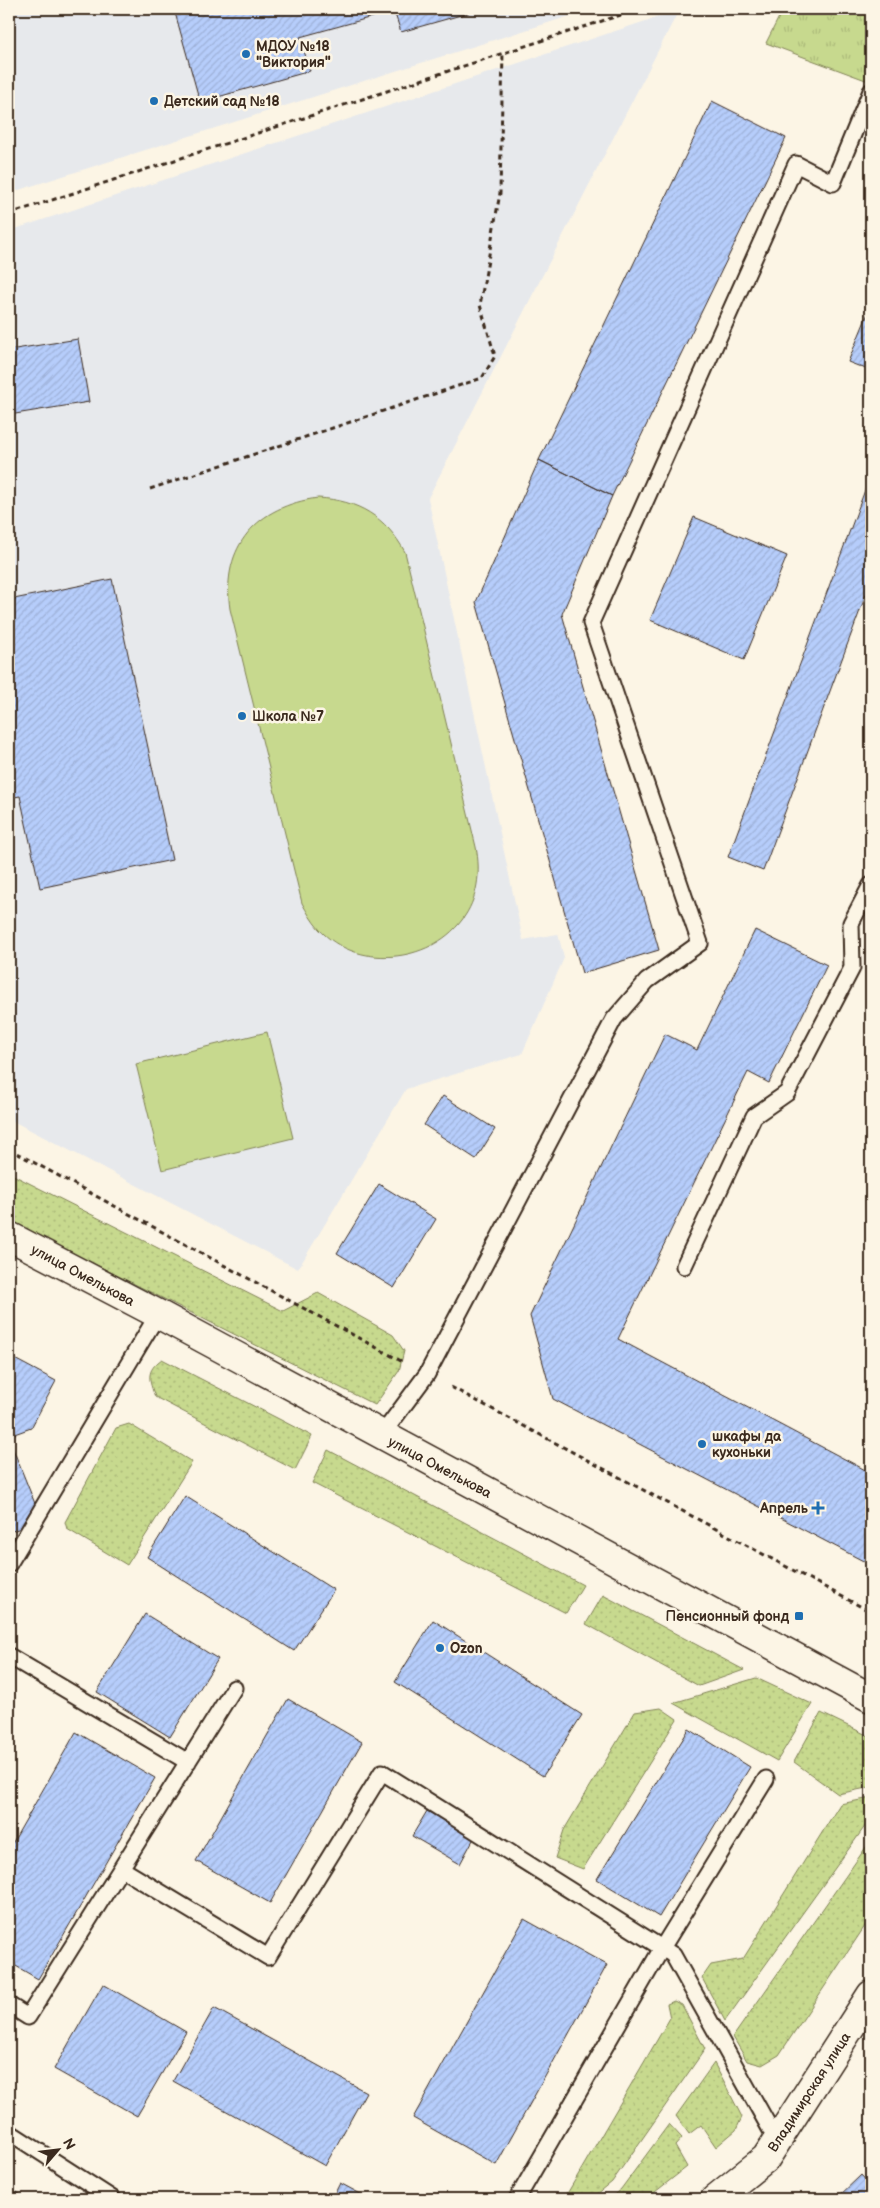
<svg xmlns="http://www.w3.org/2000/svg" width="880" height="2208" font-family="'Balsamiq Sans',sans-serif">
<style>
.built{fill:#e7e9ec}
.grass{fill:url(#grass-dots);stroke:#818256}
.park{fill:url(#park-tufts);stroke:#818256}
.garden{fill:#c7d98e;stroke:#818256}
.building{fill:url(#building-hatch);stroke:#3b2a1e}
.lines{fill:none;stroke-linecap:round;stroke-linejoin:round}
.service-casing{stroke:#3b2a1e;stroke-width:19}
.minor-casing{stroke:#3b2a1e;stroke-width:31}
.tertiary-casing{stroke:#3b2a1e;stroke-width:31}
.path{stroke:#3b2a1e;stroke-width:3;stroke-dasharray:5 4;stroke-linecap:butt}
.service{stroke:#fcf5e5;stroke-width:15}
.minor{stroke:#fcf5e5;stroke-width:28}
.tertiary{stroke:#fcf5e5;stroke-width:28}
.poi-dot{fill:#1f6fb2;stroke:#fcf5e5;stroke-width:2}
.labels{text-anchor:middle;stroke-width:5;stroke-linejoin:round;paint-order:stroke}
.poi-label{font-size:14px;font-weight:bold;fill:#3b2a1e;stroke:#fcf5e5;text-anchor:start}
.street-label{font-size:14px;fill:#3b2a1e;stroke:#fcf5e5}
</style>
<defs>
<pattern id="grass-dots" width="8" height="8" patternUnits="userSpaceOnUse" patternTransform="scale(1.25)"><rect width="8" height="8" fill="#c7d98e"/><path d="M2 2h.1M6 6h.1" fill="none" stroke="#acba7a" stroke-width="1.8" stroke-linecap="round"/></pattern>
<pattern id="park-tufts" width="24" height="20" patternUnits="userSpaceOnUse" patternTransform="scale(1.25)"><rect width="24" height="20" fill="#c7d98e"/><path d="M3 7l-1-3M5 7V3M7 7l1-3M15 17l-1-3M17 17v-4M19 17l1-3" fill="none" stroke="#acba7a"/></pattern>
<pattern id="building-hatch" width="6" height="6" patternUnits="userSpaceOnUse" patternTransform="scale(1.25)"><rect width="6" height="6" fill="#b6cdfb"/><path d="M-1 1l2-2M0 6l6-6M5 7l2-2" fill="none" stroke="#9db0d7"/></pattern>
</defs>
<rect width="100%" height="100%" fill="#fcf5e5"/>
<filter id="ink" filterUnits="userSpaceOnUse"><feTurbulence type="fractalNoise" baseFrequency=".02" numOctaves="2"/><feDisplacementMap in="SourceGraphic" scale="10" xChannelSelector="R" yChannelSelector="G"/><feConvolveMatrix kernelMatrix="1 2 1 2 8 2 1 2 1" color-interpolation-filters="sRGB"/></filter>
<g filter="url(#ink)">
<path class="built" d="M9,9H592L9,193Z
M679,10L428,498L523,940L558,934L564,958L522,1054L406,1089L298,1269L9,1119V231Z"/>
<path class="grass" d="M9,1173L283,1311L318,1293L393,1335L404,1351L399,1371L375,1405L9,1221Z
M162,1359L312,1436L295,1470L155,1397C149,1380 145,1371 162,1359Z
M129,1424L192,1462L127,1565L67,1529L65,1522L116,1428Z
M328,1450L583,1585L566,1613L312,1483Z
M603,1595L744,1670L699,1686L586,1624Z
M756,1678L812,1704L777,1761L673,1703Z
M661,1708L677,1719L583,1869L555,1858L564,1830L635,1712Z
M821,1713L871,1737V1787L838,1794L794,1762Z
M871,1798V1818L725,2021L702,1978L711,1965L743,1959L840,1804Z
M871,1840V1917L779,2055L762,2065L747,2061L733,2037Z
M674,2001L682,2005L705,2049L612,2182L591,2199H564L670,2018L667,2004Z
M714,2063L742,2117L736,2130L716,2147L701,2125L689,2134L676,2116Z
M669,2124L682,2138L675,2146L687,2167L646,2199H609L621,2189Z"/>
<path class="park" d="M783,9H871V82L766,43Z"/>
<path class="garden" d="M318,498C358,500 386,517 405,552L476,847C481,872 478,899 462,920C429,964 356,970 319,929C312,921 307,912 302,903L230,609C221,546 257,506 318,498Z
M267,1032L293,1138L162,1170L136,1064Z"/>
<path class="building" d="M174,9H482L401,32L394,11L300,37L310,71L200,102Z
M712,101L786,138L612,496L539,460Z
M871,306V371L848,362Z
M78,339L89,402L9,415V350Z
M539,460L612,496L562,614L659,950L582,973L476,602Z
M871,474V581L763,871L728,857Z
M694,517L787,556L744,660L650,620Z
M112,579L172,860L40,888L20,796L9,798V761L13,760L9,739V600Z
M755,930L827,965L769,1083L748,1072L618,1339L871,1473V1565L553,1399L530,1316L665,1034L697,1050Z
M443,1096L495,1129L476,1159L424,1125Z
M379,1184L436,1219L394,1288L337,1253Z
M9,1356L56,1381L31,1428L9,1436Z
M9,1439L42,1521L9,1532Z
M185,1496L334,1590L294,1651L147,1557Z
M145,1614L218,1659L170,1737L97,1692Z
M433,1620L582,1715L543,1776L395,1682Z
M288,1699L362,1742L270,1903L196,1861Z
M689,1729L750,1767L659,1917L597,1879Z
M76,1732L155,1778L38,1979L9,1962V1849Z
M427,1811L474,1838L460,1864L412,1836Z
M524,1919L607,1965L496,2165L413,2118Z
M103,1984L186,2032L137,2116L54,2069Z
M214,2008L366,2092L325,2166L173,2081Z
M861,2175L871,2186V2199H836Z
M340,2183L370,2199H332Z
M9,2187L27,2199H9Z"/>
<g class="lines">
<g class="service-casing">
<path id="service" d="M684,1266L754,1116L787,1093L852,968L851,923L871,885
M381,1436L427,1374L614,1019L647,981L700,943L591,623L796,164L833,183L871,91
M9,1564L158,1314
M9,1656L188,1762
M122,1869L268,1957L382,1772L673,1955L777,2141
M9,2005L28,2017L234,1688
M9,2132L113,2199
M517,2199L662,1948L766,1779"/>
</g>
<g class="minor-casing">
<path id="minor" d="M715,2199L766,2158L871,1995"/>
</g>
<g class="tertiary-casing">
<path id="tertiary" d="M9,1236L158,1314L871,1698"/>
</g>
<path class="path" d="M9,214L639,9
M150,489L482,378L495,356L480,305L500,193L503,52
M9,1149L403,1362
M451,1387L871,1612"/>
<use href="#service" class="service"/>
<use href="#minor" class="minor"/>
<use href="#tertiary" class="tertiary"/>
</g>
</g>
<g class="poi-dot">
<circle cx="246" cy="54" r="5"/>
<circle cx="154" cy="101" r="5"/>
<circle cx="242" cy="716" r="5"/>
<circle cx="702" cy="1444" r="5"/>
<path d="M815.5 1500.5h5v5h5v5h-5v5h-5v-5h-5v-5h5z"/>
<rect x="794" y="1611" width="10" height="10" rx="2.5"/>
<circle cx="440" cy="1648" r="5"/>
</g>
<g class="labels">
<g class="poi-label">
<text x="256" y="51">МДОУ №18<tspan x="256" dy="16">"Виктория"</tspan></text>
<text x="164" y="106">Детский сад №18</text>
<text x="252" y="721">Школа №7</text>
<text x="712" y="1441">шкафы да<tspan x="712" dy="16">кухоньки</tspan></text>
<text x="808" y="1513" text-anchor="end">Апрель</text>
<text x="789" y="1621" text-anchor="end">Пенсионный фонд</text>
<text x="450" y="1653">Ozon</text>
</g>
<g class="street-label">
<text transform="translate(83 1275) rotate(28)" y="5">улица Омелькова</text>
<text transform="translate(440 1467) rotate(28)" y="5">улица Омелькова</text>
<text transform="translate(809 2092) rotate(-57)" y="5">Владимирская улица</text>
</g>
</g>
<rect width="880" height="2208" fill="none" stroke="#fcf5e5" stroke-width="30"/>
<rect x="15" y="15" width="850" height="2178" fill="none" stroke="#3b2a1e" stroke-width="2" filter="url(#ink)"/>
<g transform="translate(58 2150) rotate(62)" stroke="#fcf5e5" stroke-width="4" paint-order="stroke">
<path d="M0-4L9 19L0 12L-9 19Z" fill="#3b2a1e"/>
<text y="-8" font-size="14" font-weight="bold" text-anchor="middle" fill="#3b2a1e">N</text>
</g>
</svg>
